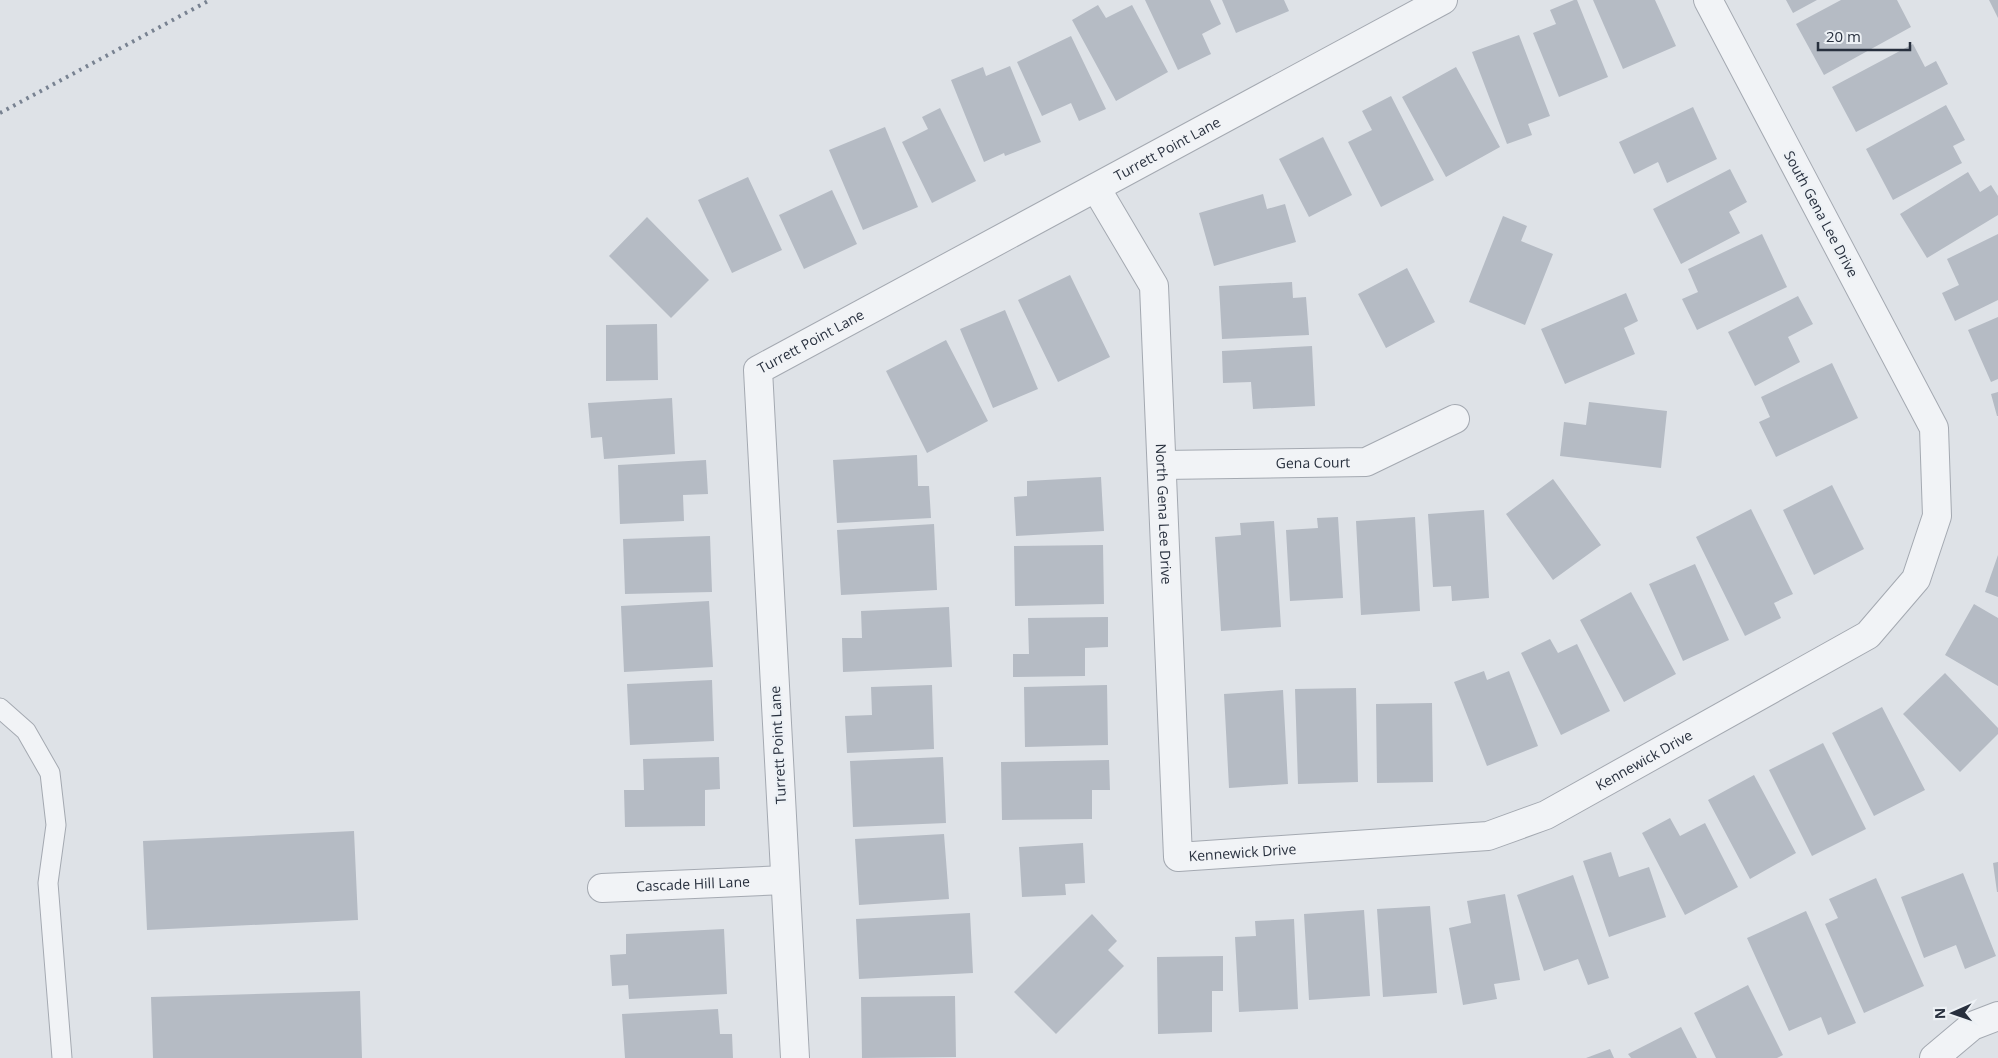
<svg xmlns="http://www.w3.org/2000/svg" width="1998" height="1058" font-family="'Open Sans',sans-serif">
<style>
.building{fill:#b5bbc4}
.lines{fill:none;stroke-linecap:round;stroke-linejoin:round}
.service-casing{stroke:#a4a9b1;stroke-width:21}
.minor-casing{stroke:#a4a9b1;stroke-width:30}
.service{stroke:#f1f3f6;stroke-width:19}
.minor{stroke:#f1f3f6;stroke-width:28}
.rail{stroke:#788291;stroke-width:4;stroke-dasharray:2.5 5;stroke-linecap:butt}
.labels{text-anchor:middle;stroke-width:4.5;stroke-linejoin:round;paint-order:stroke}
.street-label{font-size:14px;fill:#28303e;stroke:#edf1f5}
</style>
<rect width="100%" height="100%" fill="#dee2e7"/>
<path class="building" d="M1145,0H1210L1221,24L1202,34L1211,54L1178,70Z
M1222,0H1284L1289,11L1236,33Z
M1574,0H1577L1608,77L1559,97L1533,33L1556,24L1550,10Z
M1593,0H1655L1676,46L1623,69Z
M1786,0H1817L1793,13Z
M1841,0H1897L1911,27L1824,75L1796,24Z
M1989,0H1998V18Z
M1098,5L1106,18L1132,5L1168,72L1116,101L1072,20Z
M1519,35L1550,116L1528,124L1532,135L1507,144L1472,52Z
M1071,36L1106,109L1079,121L1071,103L1042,116L1017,62Z
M1913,44L1925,67L1936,61L1948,84L1856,132L1832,87Z
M1010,66L1041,142L1005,156L1004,153L984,162L951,80L983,67L986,76Z
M1456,67L1500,147L1446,177L1402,97Z
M1391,96L1434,180L1381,207L1348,142L1372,130L1362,111Z
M1946,105L1965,140L1953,146L1962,163L1893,200L1866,149Z
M1693,107L1717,159L1667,183L1658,162L1634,174L1619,142Z
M940,108L976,181L932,203L902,142L928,129L922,117Z
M885,127L918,207L863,230L829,150Z
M1323,137L1352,195L1309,217L1279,159Z
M1730,169L1747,202L1729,212L1740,233L1681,264L1653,209Z
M1968,172L1980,192L1991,185L1998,196V215L1927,258L1900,214Z
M748,177L782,250L732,273L698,200Z
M832,190L857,244L804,269L779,215Z
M1263,194L1267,209L1285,204L1296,242L1214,266L1199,213Z
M1503,216L1527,226L1521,241L1553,254L1525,325L1469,302Z
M647,217L709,280L671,318L609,256Z
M1762,234L1787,287L1697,330L1682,299L1698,292L1688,269Z
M1998,234V300L1955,321L1942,293L1959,285L1947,259Z
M1407,268L1435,322L1386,348L1358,294Z
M1070,275L1110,357L1058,382L1018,300Z
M1292,282L1293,298L1306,297L1309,335L1222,339L1219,286Z
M1626,293L1638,321L1624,328L1635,354L1565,384L1541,329Z
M1798,296L1813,324L1788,337L1800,362L1755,386L1728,332Z
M1005,310L1038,389L993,408L960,329Z
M1998,317V379L1991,382L1968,330Z
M657,324L658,380L606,381V325Z
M946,340L988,421L927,453L886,371Z
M1312,346L1315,406L1253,409L1251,382L1223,383L1222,351Z
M1832,363L1858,418L1776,457L1759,422L1770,417L1761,397Z
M1998,392V416H1997L1991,394Z
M672,398L675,454L604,459L602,437L591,438L588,403Z
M1589,402L1667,411L1661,468L1560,456L1564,422L1586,425Z
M917,455L918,486H929L931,518L837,523L833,460Z
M706,460L708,494L683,495L684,521L620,524L618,465Z
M1101,477L1104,531L1016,536L1014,497L1027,496V481Z
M1553,479L1601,545L1553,580L1506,514Z
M1832,485L1864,549L1814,575L1783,510Z
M1751,509L1793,594L1774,603L1781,618L1745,636L1696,537Z
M1484,510L1489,598L1452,601L1451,586L1433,587L1428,514Z
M1338,517L1343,598L1290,601L1286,530L1318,528L1317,518Z
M1415,517L1420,611L1361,615L1356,521Z
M1274,521L1281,627L1221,631L1215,537L1241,535L1240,523Z
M934,524L937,590L841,595L837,530Z
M710,536L712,592L625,594L623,539Z
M1103,545L1104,604L1015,606L1014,546Z
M1998,555V597L1985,592Z
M1695,564L1729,640L1683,661L1649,584Z
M1631,592L1676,674L1624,702L1580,620Z
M709,601L713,667L624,672L621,606Z
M1974,604L1998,618V686L1945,655Z
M949,607L952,667L843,672L842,638H862L861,611Z
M1108,617V647L1085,648V676L1013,677V654H1029L1028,618Z
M1550,639L1558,653L1577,644L1610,711L1561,735L1521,653Z
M1484,671L1487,680L1509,671L1538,746L1487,766L1454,682Z
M1945,673L1998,728V734L1960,772L1903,714Z
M712,680L714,741L630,745L627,684Z
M932,685L934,749L847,753L845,716L872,715L871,687Z
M1107,685L1108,745L1025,747L1024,687Z
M1356,688L1358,782L1298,784L1295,689Z
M1283,690L1288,784L1229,788L1224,694Z
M1432,703L1433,782L1377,783L1376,704Z
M1882,707L1925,790L1874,816L1832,733Z
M1823,743L1866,829L1812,856L1769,770Z
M719,757L720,789L705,790V826L625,827L624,790H644L643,759Z
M943,757L946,823L853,827L850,761Z
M1109,760L1110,790H1092V819L1002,820L1001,762Z
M1754,775L1796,853L1750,879L1708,800Z
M1670,818L1680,836L1705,823L1738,887L1685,915L1642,833Z
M354,831L358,920L147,930L143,841Z
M944,834L949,899L859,905L855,839Z
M1083,843L1085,883L1065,884L1066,895L1022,897L1019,847Z
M1611,852L1619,877L1649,867L1666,917L1609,937L1583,861Z
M1998,862V892H1997L1993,863Z
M1963,873L1996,956L1965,969L1956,945L1924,958L1901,897Z
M1573,875L1609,978L1588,985L1578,959L1544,971L1517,895Z
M1876,878L1924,986L1864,1013L1825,924L1838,918L1829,899Z
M1505,894L1520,980L1494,984L1497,999L1463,1005L1449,928L1471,923L1467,901Z
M1430,906L1437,993L1383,997L1377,909Z
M1364,910L1370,996L1309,1000L1304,914Z
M1806,911L1856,1023L1828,1035L1821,1017L1789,1031L1747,938Z
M970,913L973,973L859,979L856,919Z
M1092,914L1117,941L1108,950L1124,966L1056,1034L1014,992Z
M1294,919L1298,1009L1239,1012L1235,937L1256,936L1255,921Z
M724,929L727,994L629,999L628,985L612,986L610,955L626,954V934Z
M1223,956V991H1212V1032L1158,1034L1157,957Z
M1748,985L1783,1055L1777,1058H1716L1694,1013Z
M360,991L362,1058H153L151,997Z
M955,996L956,1057L862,1058L861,997Z
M718,1009L720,1034H732L733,1058H625L622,1014Z
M1681,1027L1697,1058H1631L1628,1054Z
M1610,1049L1614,1058H1586Z"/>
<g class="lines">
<g class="service-casing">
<path id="service" d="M0,708L26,731L50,773L56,825L48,883L62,1058"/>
</g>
<g class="minor-casing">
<g id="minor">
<path id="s1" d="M1096,188L1154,286L1178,857L1488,836L1546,815L1868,635L1916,579L1937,516L1934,428L1708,0"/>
<path id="s2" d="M1162,465L1366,462L1455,419"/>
<path id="s3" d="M602,888L785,880"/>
<path id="s4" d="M795,1058L758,370L1443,0"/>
<path d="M1934,1058L1972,1026L1998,1016"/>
</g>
</g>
<use href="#service" class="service"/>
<use href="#minor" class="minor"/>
<path class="rail" d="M0,113L210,0"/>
</g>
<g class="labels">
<g class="street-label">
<text dy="5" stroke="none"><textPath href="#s4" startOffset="1154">Turrett Point Lane</textPath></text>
<text transform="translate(1821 214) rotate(62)" y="5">South Gena Lee Drive</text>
<text dy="5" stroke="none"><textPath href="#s4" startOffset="749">Turrett Point Lane</textPath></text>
<text dy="5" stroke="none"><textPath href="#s2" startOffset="151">Gena Court</textPath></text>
<text dy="5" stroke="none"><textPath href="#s1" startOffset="342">North Gena Lee Drive</textPath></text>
<text transform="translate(778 745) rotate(-93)" y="5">Turrett Point Lane</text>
<text dy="5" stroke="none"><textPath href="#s1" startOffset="1170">Kennewick Drive</textPath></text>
<text dy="5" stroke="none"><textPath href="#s1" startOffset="750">Kennewick Drive</textPath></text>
<text dy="5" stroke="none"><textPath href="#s3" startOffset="91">Cascade Hill Lane</textPath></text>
</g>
</g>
<g transform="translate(1953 1013) rotate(268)" stroke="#edf1f5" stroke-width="4" paint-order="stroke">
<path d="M0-4L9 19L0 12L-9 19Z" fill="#28303e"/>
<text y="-8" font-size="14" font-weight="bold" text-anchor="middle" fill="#28303e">N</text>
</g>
<path d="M1818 42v8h92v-8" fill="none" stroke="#28303e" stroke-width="2.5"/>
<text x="1826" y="42" font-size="15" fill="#28303e" stroke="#edf1f5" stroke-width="4" paint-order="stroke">20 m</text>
</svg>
